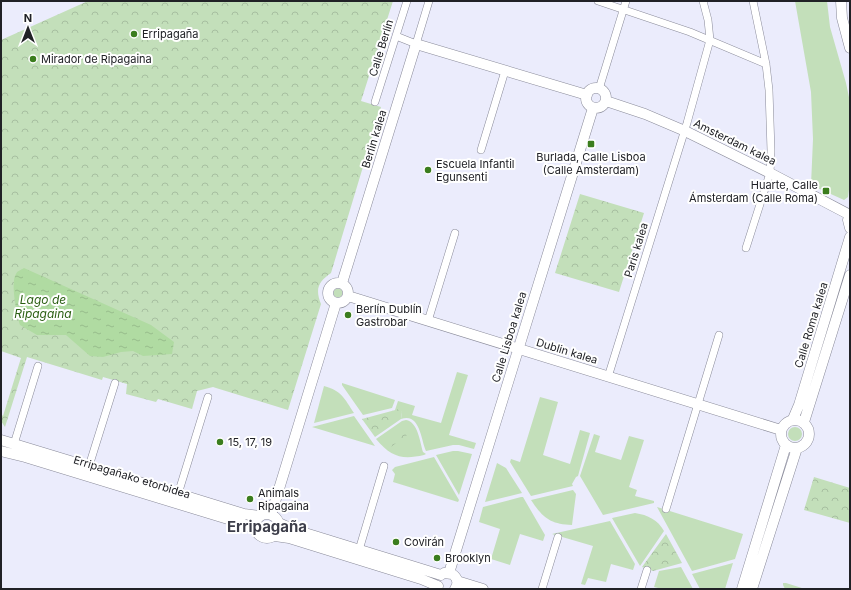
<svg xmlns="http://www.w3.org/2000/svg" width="851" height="590" font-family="Inter,sans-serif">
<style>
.green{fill:#c3dfba}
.forest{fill:url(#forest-crowns)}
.water{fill:url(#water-ripples)}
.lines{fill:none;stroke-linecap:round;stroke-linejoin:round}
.street-casing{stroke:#8a8b9a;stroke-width:8}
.secondary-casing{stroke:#8a8b9a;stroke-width:11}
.street{stroke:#fff;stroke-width:7}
.secondary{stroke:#fff;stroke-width:10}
.poi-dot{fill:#3b7d1e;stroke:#fff;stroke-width:1.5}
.labels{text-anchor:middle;stroke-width:4;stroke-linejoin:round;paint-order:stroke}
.poi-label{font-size:11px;fill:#202126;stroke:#fff;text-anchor:start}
.street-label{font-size:11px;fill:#202126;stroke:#fff}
.water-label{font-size:12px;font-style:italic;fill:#2b5f13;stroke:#fff}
.district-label{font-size:15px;font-weight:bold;fill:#3d3e4a;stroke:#fff}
</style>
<defs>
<pattern id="forest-crowns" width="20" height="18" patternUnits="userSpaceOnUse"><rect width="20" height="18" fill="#c3dfba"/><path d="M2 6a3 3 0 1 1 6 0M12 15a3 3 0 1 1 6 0" fill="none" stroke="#a7bfa0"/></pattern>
<pattern id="water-ripples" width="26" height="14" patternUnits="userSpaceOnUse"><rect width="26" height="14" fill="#b0dba2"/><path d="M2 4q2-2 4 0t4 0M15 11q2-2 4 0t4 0" fill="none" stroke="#97bc8b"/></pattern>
</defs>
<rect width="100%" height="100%" fill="#ebecfc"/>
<path class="green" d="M795,1H827L830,27L846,83L850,102V182L848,197L844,200L811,185L813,139L811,92Z
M333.5 293a4.5 4.5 0 1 1 9 0a4.5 4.5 0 1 1-9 0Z
M457,372L468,375L449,435L476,443L474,449L459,445H453L426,451C421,440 420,412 401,419L402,412L395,410L398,401L415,406L412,415L441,423Z
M342,383L395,400L392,408L363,415L342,385Z
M324,386C342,391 344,398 354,413L314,423Z
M540,397L558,402L543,455L570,464L580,430L590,433L578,476L576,477L572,484L573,486L531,496L510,462L511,459L520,462Z
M354,416L375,446L312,427Z
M406,420C418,422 420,442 423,452L426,454L424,455C402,460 391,457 376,439L402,421Z
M788 434a7 7 0 1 1 14 0a7 7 0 1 1-14 0Z
M594,434L600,436L595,452L621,460L629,436L644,440L629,487L637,490L635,496L654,501V503L603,515L580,476Z
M453,451H458L472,454L459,495L436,455Z
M434,457L459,500L458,502L393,482L395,474L392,470L395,467Z
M497,463L506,468L522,493L485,502Z
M573,490L576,494L572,525C550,524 543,518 531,500Z
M521,497H523L545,535L543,541L520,534L510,565L491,559L500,529L479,522L483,507Z
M657,507L743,534L735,559L692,571Z
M635,513C648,515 658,520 664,531L640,566L612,518Z
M610,521L635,564L633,570L611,564L606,582L588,578L585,585L581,584L593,546L552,534Z
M733,563L725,589H700L692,574Z
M681,567L693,589H662L654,587L659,571Z
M783,583H786L805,589H785L783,585Z"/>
<path class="forest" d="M88,1H393L361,101L381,107L331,273C318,282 315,289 321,304L288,410L216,388L213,387L197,391L192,409L158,399L156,402L126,394L127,384L103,377L102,380L27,357L5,427L1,421V414L3,416L21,358L1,351V40Z
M580,194L644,213L619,292L555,273Z
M399,409L402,412L401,419L375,437L362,419Z
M408,428L411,432L391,447L387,442Z
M814,477L850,488V523L804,510Z
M666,534L682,563L653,571L642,567Z"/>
<path class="water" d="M24,268L151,325L174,342L172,354L143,356L133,351L121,352L103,357L90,356L66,335H37L20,325C17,316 10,282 16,274C17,271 21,270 24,268Z"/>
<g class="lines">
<g class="street-casing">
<path id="street" d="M598,1L690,32L766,64
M396,36L416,44L429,1
M599,89L626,1
M375,102L407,1
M481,150L505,71
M746,248L770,173L771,151L769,90L766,64L753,1
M428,321L455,233
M608,377L687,123L710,40L708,20L703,1
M14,444L38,366
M89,466L115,383
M178,494L208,397
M666,509L719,335
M359,550L384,466
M542,589L558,537
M641,589L647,570"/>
</g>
<g class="secondary-casing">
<path id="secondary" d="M841,1L842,18L850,48
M586 98a10 10 0 1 1 20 0a10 10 0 1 1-20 0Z
M606,101L645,114L685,131L770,173L850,215
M850,214L848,220L850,228
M342,283L416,44L587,95
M328 293a10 10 0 1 1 20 0a10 10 0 1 1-20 0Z
M348,296L781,430
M793,419L799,405L850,237
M781 434a14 14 0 1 1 28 0a14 14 0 1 1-28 0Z
M804,422L850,275
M1,440L192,498L244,514L260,516
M1,451L25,457L241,523L255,529
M255 526a12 12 0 1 1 24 0a12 12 0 1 1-24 0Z
M271,515L336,303
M279,523L292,529L441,575
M275,536L289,538L421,579L438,586
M444,573L452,574C458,578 459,583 455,589
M449,573L593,108
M457,581L483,589
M742,589L786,445
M752,589L797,448"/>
</g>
<use href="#street" class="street"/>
<use href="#secondary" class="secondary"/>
</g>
<g class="poi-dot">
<circle cx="134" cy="34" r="4"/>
<circle cx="33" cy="59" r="4"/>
<rect x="587" y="140" width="8" height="8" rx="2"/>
<circle cx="428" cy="170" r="4"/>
<rect x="822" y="187" width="8" height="8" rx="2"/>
<circle cx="348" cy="315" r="4"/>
<circle cx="220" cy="442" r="4"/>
<circle cx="250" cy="499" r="4"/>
<circle cx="396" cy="542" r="4"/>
<circle cx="437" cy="558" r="4"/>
</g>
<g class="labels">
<g class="poi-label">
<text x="142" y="38">Erripagaña</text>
<text x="41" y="63">Mirador de Ripagaina</text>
<text x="591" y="161" text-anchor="middle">Burlada, Calle Lisboa<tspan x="591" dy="13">(Calle Amsterdam)</tspan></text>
<text x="436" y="168">Escuela Infantil<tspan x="436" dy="13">Egunsenti</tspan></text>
<text x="818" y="189" text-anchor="end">Huarte, Calle<tspan x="818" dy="13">Ámsterdam (Calle Roma)</tspan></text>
<text x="356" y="313">Berlín Dublín<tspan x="356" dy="13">Gastrobar</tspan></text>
<text x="228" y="446">15, 17, 19</text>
<text x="258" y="497">Animals<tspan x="258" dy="13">Ripagaina</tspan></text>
<text x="404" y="546">Covirán</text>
<text x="445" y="562">Brooklyn</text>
</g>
<g class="street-label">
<text transform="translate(381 48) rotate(-73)" y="4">Calle Berlín</text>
<text transform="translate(374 139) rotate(-73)" y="4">Berlin kalea</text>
<text transform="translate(735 142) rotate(26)" y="4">Amsterdam kalea</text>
<text transform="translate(636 250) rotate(-73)" y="4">Paris kalea</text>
<text transform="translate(811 325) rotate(-73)" y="4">Calle Roma kalea</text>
<text transform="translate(509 337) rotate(-73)" y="4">Calle Lisboa kalea</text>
<text transform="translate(567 351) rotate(17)" y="4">Dublin kalea</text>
<text transform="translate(132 477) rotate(17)" y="4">Erripagañako etorbidea</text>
</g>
<g class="water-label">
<text x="43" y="304">Lago de<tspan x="43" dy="14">Ripagaina</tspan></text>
</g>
<g class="district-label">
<text x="267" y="532">Erripagaña</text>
</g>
</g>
<rect width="851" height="590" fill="none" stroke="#202126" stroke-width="4"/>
<g transform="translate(28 28)" stroke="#ffffff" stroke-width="3" paint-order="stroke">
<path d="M0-3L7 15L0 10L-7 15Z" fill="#202126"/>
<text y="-6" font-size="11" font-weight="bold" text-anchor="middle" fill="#202126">N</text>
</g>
</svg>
